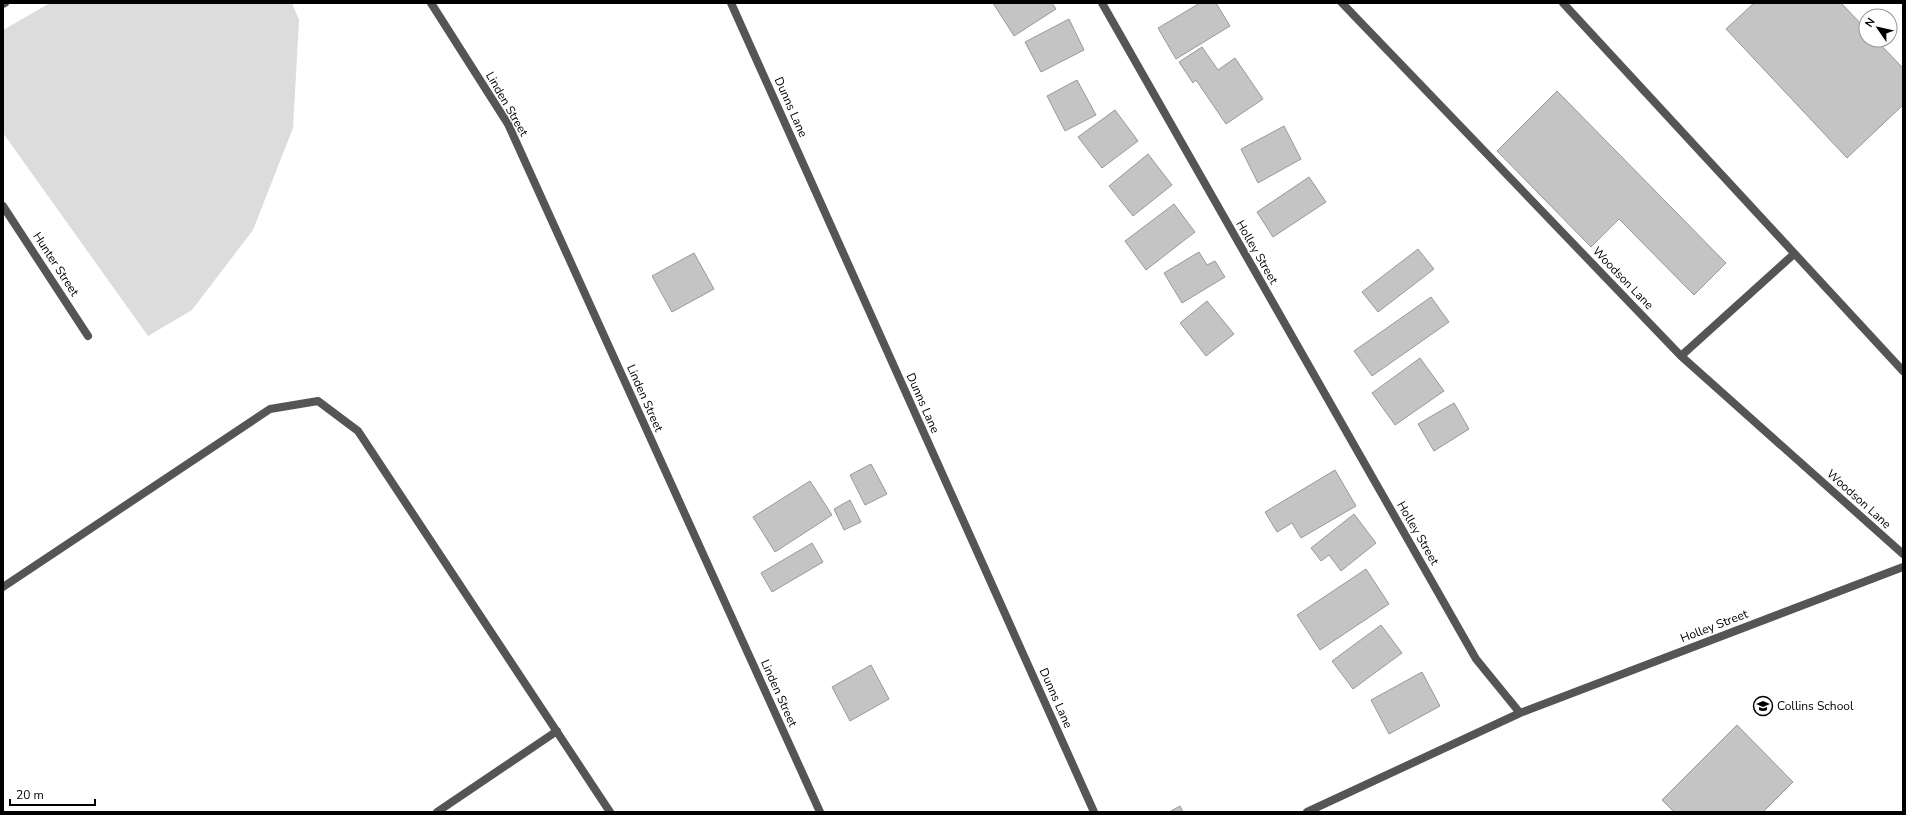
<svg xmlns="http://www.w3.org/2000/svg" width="1906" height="815" font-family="'Nunito Sans',sans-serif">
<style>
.green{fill:#dcdcdc}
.building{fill:#c4c4c4;stroke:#999}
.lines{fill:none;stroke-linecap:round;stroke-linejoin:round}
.service{stroke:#555;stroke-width:8}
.minor{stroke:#555;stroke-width:8}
.labels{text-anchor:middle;stroke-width:3;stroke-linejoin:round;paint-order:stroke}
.street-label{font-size:12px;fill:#000;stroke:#fff}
.poi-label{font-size:12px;fill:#000;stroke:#fff;text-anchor:start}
</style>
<rect width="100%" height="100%" fill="#fff"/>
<path class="green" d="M50,3H292L299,20L293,128L253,230L192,310L148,336L3,133V30Z"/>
<path class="building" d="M993,3H1052L1056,9L1014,36Z
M1200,3H1216L1230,26L1176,59L1158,28Z
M1754,3H1841L1866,29V40H1876L1903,68V105L1847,158L1726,29Z
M1069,19L1084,50L1041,72L1025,42Z
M1202,47L1218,70L1235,58L1263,99L1226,124L1196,80L1193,83L1179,62Z
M1077,80L1096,115L1065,131L1047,96Z
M1557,91L1726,263L1694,295L1619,219L1591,247L1497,151Z
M1115,110L1138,141L1102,168L1078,137Z
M1284,126L1301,159L1258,183L1241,149Z
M1148,154L1172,185L1133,216L1109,186Z
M1309,177L1326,202L1273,237L1257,212Z
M1174,204L1195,232L1146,270L1125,241Z
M1418,249L1434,269L1378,312L1362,292Z
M1199,252L1207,265L1215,261L1225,277L1182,303L1164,273Z
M694,253L714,289L672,312L652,276Z
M1431,297L1449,322L1372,376L1354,351Z
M1207,301L1234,334L1206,356L1180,323Z
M1420,358L1444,391L1395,425L1372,393Z
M1454,403L1469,429L1434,451L1418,424Z
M871,464L887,494L865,505L850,475Z
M1335,470L1356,506L1301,538L1292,523L1277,532L1265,512Z
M810,481L832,515L775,552L753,517Z
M850,500L861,522L844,530L834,509Z
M1354,514L1376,543L1341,571L1329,555L1321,561L1311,548Z
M812,543L823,562L772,592L761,573Z
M1366,569L1389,604L1320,650L1297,615Z
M1381,625L1402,653L1353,689L1332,661Z
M871,665L889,699L850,721L832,687Z
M1422,672L1440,706L1389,734L1371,700Z
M1737,725L1793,782L1763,812H1674L1662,800Z
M1180,806L1183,812H1169Z"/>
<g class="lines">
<path class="service" d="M731,3L1094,812
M1342,3L1681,356L1903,554
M1563,3L1903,371
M3,4L5,3
M1681,356L1794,254
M3,587L270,409L318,401L358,431L610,812
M437,812L557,731"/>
<path class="minor" d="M431,3L508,124L820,812
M1102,3L1476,659L1520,713
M3,206L88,336
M1307,812L1520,713L1903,567"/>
</g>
<defs>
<g id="school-ring" transform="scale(1)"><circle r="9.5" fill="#fff" stroke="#000" stroke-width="1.5"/><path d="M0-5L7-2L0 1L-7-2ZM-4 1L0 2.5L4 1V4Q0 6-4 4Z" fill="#000"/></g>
</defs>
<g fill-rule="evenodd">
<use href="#school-ring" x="1763" y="706"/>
</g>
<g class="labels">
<g class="street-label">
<text transform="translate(507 104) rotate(60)" y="4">Linden Street</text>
<text transform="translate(791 107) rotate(66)" y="4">Dunns Lane</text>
<text transform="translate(1257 252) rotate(60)" y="4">Holley Street</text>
<text transform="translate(56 264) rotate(57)" y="4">Hunter Street</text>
<text transform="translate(1623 278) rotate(46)" y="4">Woodson Lane</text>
<text transform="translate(645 398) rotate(66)" y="4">Linden Street</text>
<text transform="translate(923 403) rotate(66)" y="4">Dunns Lane</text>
<text transform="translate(1859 499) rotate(42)" y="4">Woodson Lane</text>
<text transform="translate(1418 533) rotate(60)" y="4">Holley Street</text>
<text transform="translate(1714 626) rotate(-21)" y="4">Holley Street</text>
<text transform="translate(779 693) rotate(66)" y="4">Linden Street</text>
<text transform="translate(1056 698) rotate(66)" y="4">Dunns Lane</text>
</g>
<g class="poi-label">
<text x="1777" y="710">Collins School</text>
</g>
</g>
<rect width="1906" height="815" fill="none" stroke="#000000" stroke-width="8"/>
<g transform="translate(1878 28) rotate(304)"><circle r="19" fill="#ffffff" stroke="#999999"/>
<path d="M0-3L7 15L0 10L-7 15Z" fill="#000000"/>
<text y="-6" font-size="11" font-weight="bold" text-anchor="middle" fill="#000000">N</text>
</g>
<path d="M10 799v6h85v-6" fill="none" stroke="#000000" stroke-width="2"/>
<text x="16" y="799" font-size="12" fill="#000000" stroke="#ffffff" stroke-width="3" paint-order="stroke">20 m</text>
</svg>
